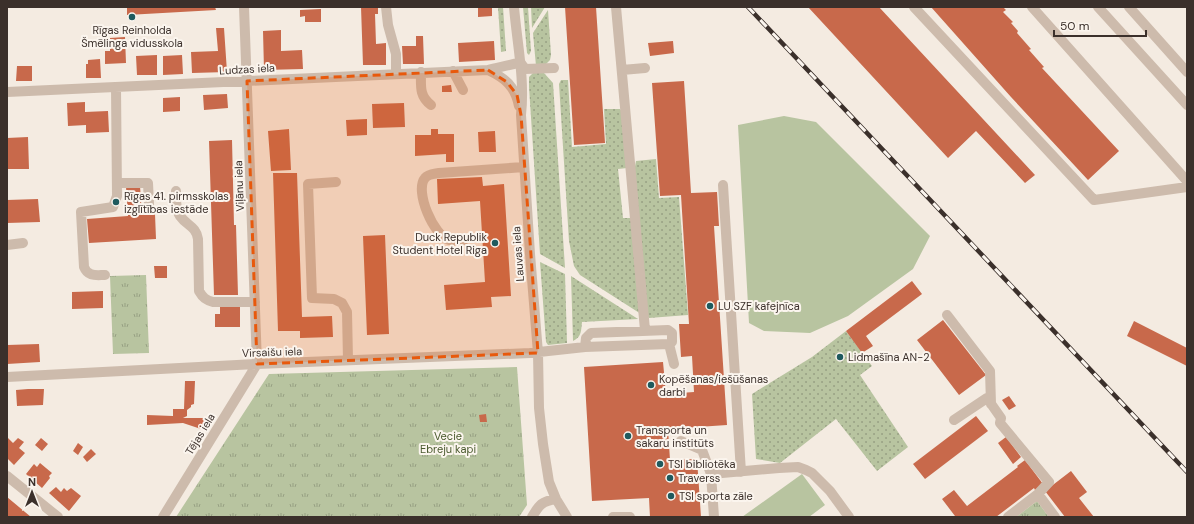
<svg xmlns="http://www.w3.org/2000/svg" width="1194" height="524" font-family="'DM Sans',sans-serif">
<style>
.grass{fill:url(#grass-dots)}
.park{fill:url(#park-tufts)}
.pitch{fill:#b8c4a0}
.building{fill:#c8694b}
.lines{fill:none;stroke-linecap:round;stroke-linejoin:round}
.minor{stroke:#cdbbac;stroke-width:10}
.rail-casing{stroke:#3b302b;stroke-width:4.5}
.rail{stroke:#fbf5ee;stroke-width:3;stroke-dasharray:9;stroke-linecap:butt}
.marked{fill:#e8590c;fill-opacity:0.2;stroke:#e8590c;stroke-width:3;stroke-dasharray:8 5;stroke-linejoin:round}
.poi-dot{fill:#1f5a5e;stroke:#fbf5ee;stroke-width:1.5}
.labels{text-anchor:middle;stroke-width:4;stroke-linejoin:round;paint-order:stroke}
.poi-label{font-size:11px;fill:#3b302b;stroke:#fbf5ee;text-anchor:start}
.street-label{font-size:11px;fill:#3b302b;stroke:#fbf5ee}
.park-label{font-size:11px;fill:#4a5a2e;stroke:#fbf5ee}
</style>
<defs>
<pattern id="grass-dots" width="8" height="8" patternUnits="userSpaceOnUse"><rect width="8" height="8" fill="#b8c4a0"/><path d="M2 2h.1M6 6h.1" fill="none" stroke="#97a083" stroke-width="1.8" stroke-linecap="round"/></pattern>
<pattern id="park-tufts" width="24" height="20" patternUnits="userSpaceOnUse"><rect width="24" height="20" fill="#b8c4a0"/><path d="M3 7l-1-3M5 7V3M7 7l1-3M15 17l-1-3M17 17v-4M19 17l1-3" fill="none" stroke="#97a083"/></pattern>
</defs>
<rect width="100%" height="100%" fill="#f4ebe1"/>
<path class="grass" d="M498,7H503L506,51L501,52Z
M523,7H528L531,51L529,55L527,53Z
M531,7H545L532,28Z
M548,10L551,55L550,60L544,66H536L533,33Z
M533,73H544L553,83L565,268L540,254L529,87V77Z
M561,80H568L572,147L606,144L604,109H620L623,113L627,168L618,169L623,218H632L641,314L580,275L574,266L569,241L559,84Z
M656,159L659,198L679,197L688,315L649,318L647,315L634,172L636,161Z
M540,262L565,274L567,343L548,345L546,342Z
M571,276L638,319L582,322C581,330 582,337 573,341Z
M846,331L872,366L860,375L908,447L877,471L836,419L780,463L756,459L752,394L812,357Z"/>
<path class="park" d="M146,275L149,353L113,354L110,276Z
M517,367L527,505L519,517H176L269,374Z
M1037,501L1049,517H1016Z"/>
<path class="pitch" d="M784,116L816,122L930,236L913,269L848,316L810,333L764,331L749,323L738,125Z
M802,474L825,505L809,517H742Z"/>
<path class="building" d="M127,7H215L216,10L127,15Z
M361,7H378V14H375L376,44L386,43V65H363Z
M478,7H492V16L478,17Z
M565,7H596L605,143L574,145Z
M808,7H879L1035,175L1025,183L976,131L948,158Z
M931,7H1003L1006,10L1003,12L1013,22L1011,23L1018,31L1017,33L1031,49L1029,50L1044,67L1042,68L1119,151L1088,180L1011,97Z
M321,9V22H305V16L300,17V10Z
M216,28H224L227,72L192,73L191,52L218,51Z
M281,30V51L302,50L303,69L264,70L263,31Z
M416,36H423L424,64H403L402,46H416Z
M125,37L126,63L105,64V51H110V38Z
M494,41L495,60L459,62L458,43Z
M673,41L674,53L650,56L648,43Z
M157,55V75H137L136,56Z
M182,55L183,74L163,75V56Z
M100,59L101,78H86V64H88V60Z
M17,66H32V81H16Z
M684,81L691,193L717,192L719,226H714L727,425L668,429L670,460L697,459L701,517H650L649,498L592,501L584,367L663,362L666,394L694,392L692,356L681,357L679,324H689L681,195L660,196L652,83Z
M451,85L452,92H442V86Z
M227,94L228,108L204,110L203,95Z
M180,97V111L163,112V98Z
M85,102V112L108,111L109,132L86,133V125L68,126L67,103Z
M404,103L405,127L373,128L372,104Z
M367,119V135L347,136L346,120Z
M289,129L291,170L271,171L268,131Z
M431,129H438V134H454V162H446V154L415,156V135H431Z
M495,131L496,152H479L478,132Z
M28,137L29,169H7V138Z
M232,140L234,225H236L238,295H214L209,141Z
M273,173H297L302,317L332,316L333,337L300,338V331H278Z
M482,177L483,186L504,184L511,296L491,297L492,307L446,310L444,285L485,282L480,201L438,204L437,179Z
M140,186L142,215L155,214L156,239L89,243L87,219L128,216L126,187Z
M38,199L40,222L7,223V200Z
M385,235L389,334L367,335L363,236Z
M154,266H167V278H155Z
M912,281L922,294L866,336L873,346L862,353L846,331Z
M103,291V308L72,309V292Z
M220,305H240V327H215V314H220Z
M943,320L986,375L959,395L917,340Z
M1134,321L1187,348V366L1127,336Z
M39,344L40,362L7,364V345Z
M185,381H195L194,404L191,405V407L187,410V416L183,418H205L206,420L201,429L183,423L147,425V415L173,416V409H184Z
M28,389H44L43,405L17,406L16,390Z
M1009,396L1016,406L1009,410L1002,400Z
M486,414L487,422H480L479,415Z
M976,416L988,431L925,479L913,464Z
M1006,437L1021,457L1013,464L998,443Z
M8,438L13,443L18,438L24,442L19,448L25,453L14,465L7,458Z
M41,438L48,444L42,451L35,445Z
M78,443L83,447L78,455L73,451Z
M91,449L96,454L87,462L83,457Z
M1025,460L1043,484L1035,490L1034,488L996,517H953L955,516L942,499L954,490L967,506L1018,467L1017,466Z
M40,463L52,473L49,476L50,478L42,488L26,474L34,464L37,467Z
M1071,471L1087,492L1079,498L1094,517H1065L1045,491Z
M56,487L61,492L64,488L67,491L71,488L81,496L69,511L49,493Z
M7,497L31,517H7Z"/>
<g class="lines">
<path class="minor" d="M244,7L257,364
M386,7L388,25L396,54V73
M514,7C517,43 525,79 521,115L530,254L538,353L539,408L543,444L549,482L556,499L567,517
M616,7L645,330
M914,7L1094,200L1187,187
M1032,7L1187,181
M1098,7L1187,105
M1129,7L1187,72
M520,62L525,69L554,68
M488,70C505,78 515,86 519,106
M622,70L645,68
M453,71L463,90
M421,72C421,86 419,96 431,105
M7,92L488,70C498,67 509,66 520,62
M336,182L308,184L312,298L334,299L342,303L347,312L348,360
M117,183H148L149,204
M723,185L741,472
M176,191C176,199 175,209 180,216C187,226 196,226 198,239L199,291C203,298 206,300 213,302H255
M464,240C460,240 453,241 449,240C434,236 414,191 425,178C428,174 434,174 439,173L524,167
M7,245L23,243
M105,275C96,275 88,277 84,267L81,212L113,207L117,196L116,87
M947,315L990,371L991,404
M669,344L674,364
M7,377L257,364L530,353L585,347L669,344L672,342V333L668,330L591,333L586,338L585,347
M954,420L987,398L1001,418L1000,423L1049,482L1038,494L1008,517
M681,441L702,450L711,474L714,517
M711,474L779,468L798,467L806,470L812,473L830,491L849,517
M7,476L58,517
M1038,494L1055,517
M163,517L257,364
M532,517C539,505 542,501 556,499
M613,517H630"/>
<g class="rail-casing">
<path id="rail" d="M748,7L1187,472"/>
</g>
<use href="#rail" class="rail"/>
</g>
<path class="marked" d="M488,70L507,82L517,95L521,115L538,353L257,364L247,81Z"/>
<g class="poi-dot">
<circle cx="132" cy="17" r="4"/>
<circle cx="116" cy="202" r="4"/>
<circle cx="495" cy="243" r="4"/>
<circle cx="710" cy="306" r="4"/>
<circle cx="840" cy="357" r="4"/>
<circle cx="651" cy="385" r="4"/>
<circle cx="628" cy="436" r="4"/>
<circle cx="660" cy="464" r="4"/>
<circle cx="670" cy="478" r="4"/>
<circle cx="671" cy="496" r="4"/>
</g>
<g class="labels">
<g class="poi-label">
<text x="132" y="34" text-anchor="middle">Rīgas Reinholda<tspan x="132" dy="13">Šmēlinga vidusskola</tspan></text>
<text x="124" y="200">Rīgas 41. pirmsskolas<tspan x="124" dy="13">izglītības iestāde</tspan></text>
<text x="487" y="241" text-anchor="end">Duck Republik<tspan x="487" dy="13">Student Hotel Riga</tspan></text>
<text x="718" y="310">LU SZF kafejnīca</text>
<text x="848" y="361">Lidmašīna AN-2</text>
<text x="659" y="383">Kopēšanas/iešūšanas<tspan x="659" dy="13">darbi</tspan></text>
<text x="636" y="434">Transporta un<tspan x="636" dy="13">sakaru institūts</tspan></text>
<text x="668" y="468">TSI bibliotēka</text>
<text x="678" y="482">Traverss</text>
<text x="679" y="500">TSI sporta zāle</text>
</g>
<g class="street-label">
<text transform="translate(247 69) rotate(-3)" y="4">Ludzas iela</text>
<text transform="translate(239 186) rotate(-92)" y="4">Viļānu iela</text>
<text transform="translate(518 254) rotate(-94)" y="4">Lauvas iela</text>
<text transform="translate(272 352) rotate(-2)" y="4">Virsaišu iela</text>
<text transform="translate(200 434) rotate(-59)" y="4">Tējas iela</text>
</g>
<g class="park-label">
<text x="448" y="440">Vecie<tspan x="448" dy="13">Ebreju kapi</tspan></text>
</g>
</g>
<rect width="1194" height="524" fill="none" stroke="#3b302b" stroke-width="16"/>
<g transform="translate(32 492)" stroke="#fbf5ee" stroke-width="3" paint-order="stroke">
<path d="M0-3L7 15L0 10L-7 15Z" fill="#3b302b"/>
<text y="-6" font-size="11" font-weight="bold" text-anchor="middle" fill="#3b302b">N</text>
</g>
<path d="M1054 30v6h92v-6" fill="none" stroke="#3b302b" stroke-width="2"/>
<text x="1060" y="30" font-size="12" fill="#3b302b" stroke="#fbf5ee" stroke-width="3" paint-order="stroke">50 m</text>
</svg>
